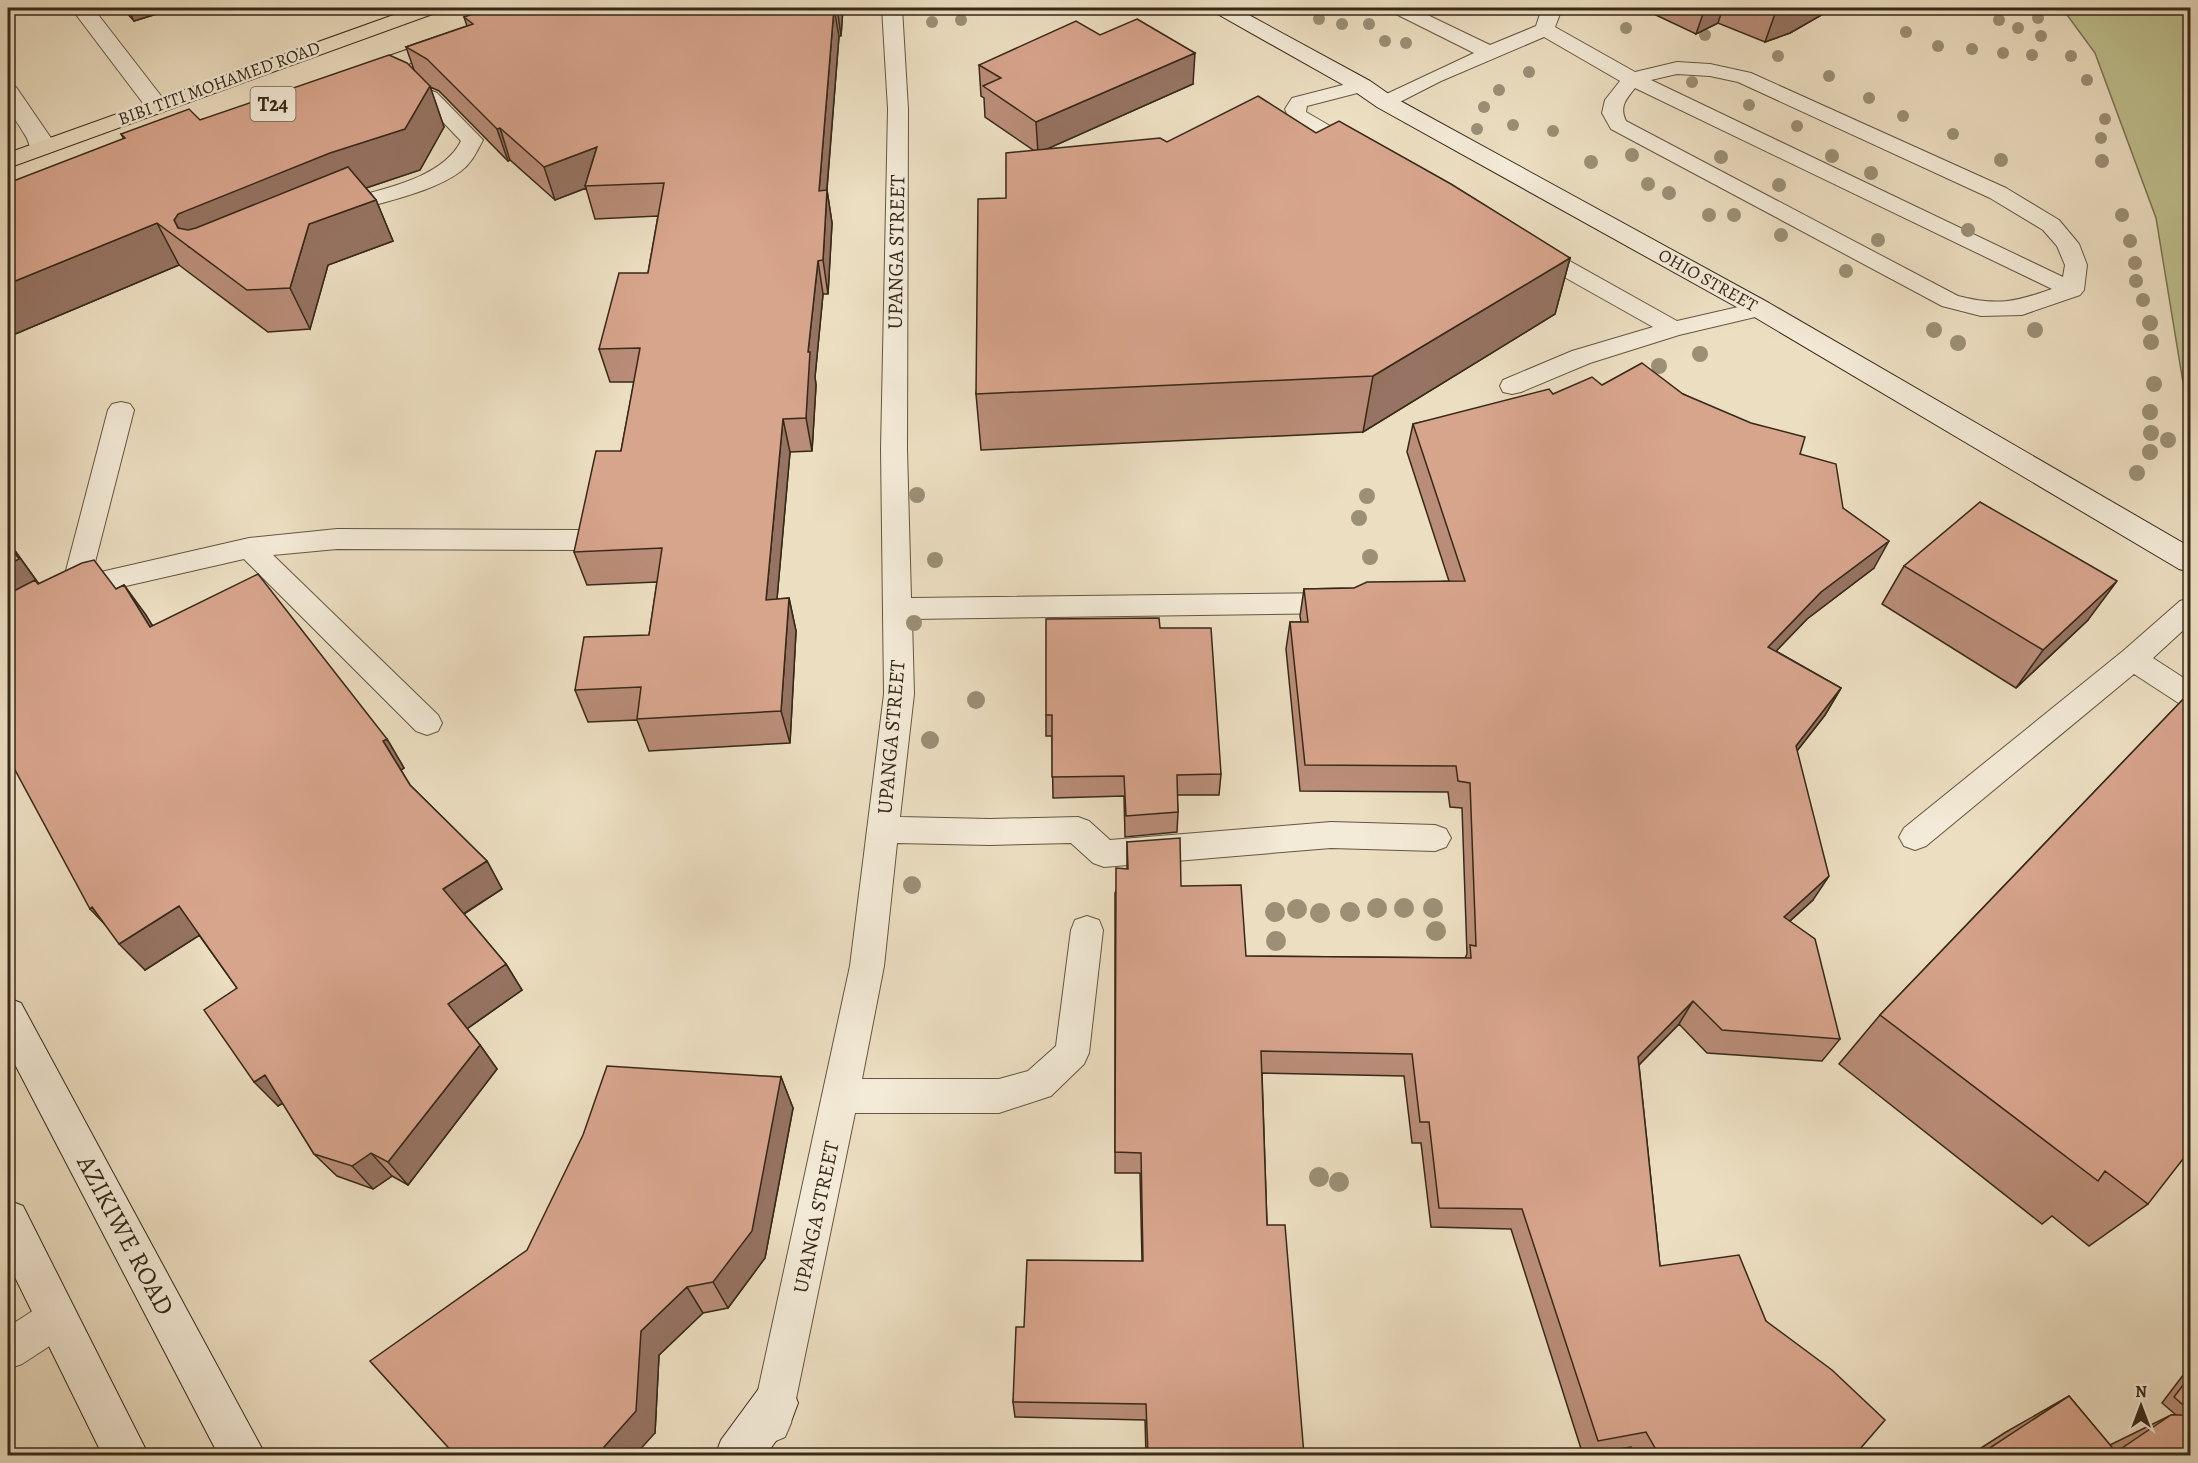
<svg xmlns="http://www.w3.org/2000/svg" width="2198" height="1463" font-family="Alegreya,serif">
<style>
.green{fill:#bebf8e;stroke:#7a7453;stroke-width:1.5}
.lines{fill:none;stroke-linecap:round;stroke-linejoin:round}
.lane-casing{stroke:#645642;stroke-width:2}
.street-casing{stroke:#645642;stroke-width:2}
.secondary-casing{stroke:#372918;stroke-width:2}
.highway-casing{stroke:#372918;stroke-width:2}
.lane{fill:#f3ead7;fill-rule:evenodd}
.street{fill:#f3ead7;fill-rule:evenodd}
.secondary{fill:#f3ead7;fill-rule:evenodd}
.highway{fill:#ecdec1;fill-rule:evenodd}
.tree{fill:#9b8f75}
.wall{fill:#b98d78;stroke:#372918;stroke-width:1.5}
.shaded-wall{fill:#967362;stroke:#372918;stroke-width:1.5}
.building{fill:#d7a48c;stroke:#372918;stroke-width:1.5}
.labels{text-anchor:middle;stroke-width:5;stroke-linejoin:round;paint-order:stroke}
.far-street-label{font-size:18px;fill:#372918;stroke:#f3ead7}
.shield{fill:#f3ead7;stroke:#6f6351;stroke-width:1.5}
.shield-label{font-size:20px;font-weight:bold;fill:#372918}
.street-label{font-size:21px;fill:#372918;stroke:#f3ead7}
.near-street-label{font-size:26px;fill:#372918;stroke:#f3ead7}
</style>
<rect width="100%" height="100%" fill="#ecdec1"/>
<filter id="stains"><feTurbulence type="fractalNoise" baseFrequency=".00333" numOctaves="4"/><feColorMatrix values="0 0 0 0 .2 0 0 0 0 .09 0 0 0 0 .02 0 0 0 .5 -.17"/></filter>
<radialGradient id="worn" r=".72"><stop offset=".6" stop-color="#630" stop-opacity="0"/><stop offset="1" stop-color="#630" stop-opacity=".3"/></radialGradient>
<path class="green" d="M2062,8H2190V425L2156,218L2095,53Z"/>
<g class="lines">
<g class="lane-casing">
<path id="lane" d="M882,8H902L908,109L907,449L911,598L1341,593L1351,596L1355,603L1351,610L1341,613L912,619L914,694L900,817L990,819L1078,817L1089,821L1110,840L1331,822L1435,825L1446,829L1451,838L1446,847L1435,851L1331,848L1104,867L1093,863L1071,843L990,845L897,843L884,966L862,1079H999L1028,1071L1056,1046L1071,930L1075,920L1087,916L1099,920L1103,930L1089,1053L1084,1064L1051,1096L999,1113H855L791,1423L785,1437L771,1443L757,1437L751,1423L850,966L884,694L881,449L888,109Z
M1390,8H1413L1490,45L1536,26L1540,14L1538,8H1556L1560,14L1555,27L1635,72L1677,62L1710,64L1751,73L2006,188L2059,220L2079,244L2087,265L2084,290L2080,295L2022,315L1981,316L1942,306L1611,129L1602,113L1605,100L1620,81L1544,37L1441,81L1392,106L1385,108L1378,106L1375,102L1378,98L1474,53L1392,12ZM1677,74L1710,76L1738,82L1990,198L2043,230L2057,246L2065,265L2063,277L1651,80ZM1635,88L2052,289C2015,302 1997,306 1958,296L1626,121C1619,107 1626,99 1635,88Z
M401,78L437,93L483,140C477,151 472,163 461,171C431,194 378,202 342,215L334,217L326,215L323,210L326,205C368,191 440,183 461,141L423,101L394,88L391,84L394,80Z
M1362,80L1369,82L1372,86L1369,90L1307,106L1306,112L1363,145L1366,150L1363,155L1355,156L1347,155L1289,119L1285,109L1292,98Z
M1533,243L1541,245L1677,321L1760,302L1768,304L1772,309L1768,314L1679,335L1590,363L1521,392L1512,394L1503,392L1500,386L1503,380L1572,351L1653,327L1525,255L1522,250L1525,245Z
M121,402L130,404L134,410L92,574L249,538L337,529L580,530L590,533L594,540L590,547L580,550L337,549L273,555L438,715L442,723L438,731L427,735L416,731L244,559L82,596L18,629L8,632V610L63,582L108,410L112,404Z
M2190,598V624L2153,658L2190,682V707L2180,704L2134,674L1926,846L1915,850L1904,846L1899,837L1904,828L2123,651L2180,601Z
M57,1299L71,1304L76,1318L71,1332L22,1364L8,1369V1327L43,1304Z"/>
</g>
<g class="street-casing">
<path id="street" d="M71,8H93L165,101L168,106L165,111L157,113L149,111Z
M8,85L16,87L51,138L53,148L49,153L41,155L33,153C29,147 29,141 25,135C13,115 5,109 8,85Z"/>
</g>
<g class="secondary-casing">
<path id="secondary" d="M1210,8H1236L1370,81L1393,97L1769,303L2190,547V572L2179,569L1751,315L1377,107L1354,91L1214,12Z
M8,998L21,1003L266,1456H219L8,1051Z
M8,1200L23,1206L149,1456H103L8,1263Z
M776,1381L792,1387L798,1403L792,1419L765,1456H715L721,1440L760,1387Z"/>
</g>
<g class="highway-casing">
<path id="highway" d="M413,8H442L438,12L8,168V153Z
M449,35L457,36L460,41L457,46L365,80L357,82L349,80L346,75L349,70Z"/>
</g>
<use href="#lane" class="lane"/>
<use href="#street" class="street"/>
<use href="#secondary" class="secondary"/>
<use href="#highway" class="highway"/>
</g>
<g class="tree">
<circle cx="2038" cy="18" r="6"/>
<circle cx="1319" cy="19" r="6"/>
<circle cx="961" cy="20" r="6"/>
<circle cx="1999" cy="20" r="6"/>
<circle cx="932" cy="22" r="6"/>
<circle cx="1342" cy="24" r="6"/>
<circle cx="1369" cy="24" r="6"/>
<circle cx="1626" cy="28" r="6"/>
<circle cx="2018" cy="28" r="6"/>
<circle cx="1906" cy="32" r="6"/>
<circle cx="1705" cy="35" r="6"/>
<circle cx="2041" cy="36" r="6"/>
<circle cx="1385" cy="41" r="6"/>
<circle cx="1406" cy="43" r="6"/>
<circle cx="1938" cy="46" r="6"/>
<circle cx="1972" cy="49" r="6"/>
<circle cx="2003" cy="53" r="6"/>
<circle cx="2032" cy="55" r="6"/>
<circle cx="1778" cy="56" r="6"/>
<circle cx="2071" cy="56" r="6"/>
<circle cx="1529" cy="72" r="6"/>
<circle cx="1829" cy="76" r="6"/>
<circle cx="2087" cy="80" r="6"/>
<circle cx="1692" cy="82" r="6"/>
<circle cx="1499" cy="90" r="6"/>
<circle cx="1869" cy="98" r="6"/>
<circle cx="1749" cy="105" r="6"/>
<circle cx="1484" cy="107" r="6"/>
<circle cx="1903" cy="116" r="6"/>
<circle cx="2105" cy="119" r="6"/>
<circle cx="1513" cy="125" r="6"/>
<circle cx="1797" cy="126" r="6"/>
<circle cx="1477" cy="129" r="6"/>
<circle cx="1553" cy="131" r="6"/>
<circle cx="1953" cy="134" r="6"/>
<circle cx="2101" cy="138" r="6"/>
<circle cx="1632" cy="155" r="7"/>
<circle cx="1832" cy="156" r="7"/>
<circle cx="1721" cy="157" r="7"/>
<circle cx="2001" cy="160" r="7"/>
<circle cx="2102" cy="161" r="7"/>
<circle cx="1591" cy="162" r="7"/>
<circle cx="1871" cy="173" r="7"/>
<circle cx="1648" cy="184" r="7"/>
<circle cx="1779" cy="185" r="7"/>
<circle cx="1669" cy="193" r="7"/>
<circle cx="1709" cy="215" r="7"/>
<circle cx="1734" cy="215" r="7"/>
<circle cx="2122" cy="215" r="7"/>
<circle cx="1968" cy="230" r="7"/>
<circle cx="1781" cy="235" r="7"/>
<circle cx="1878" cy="240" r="7"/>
<circle cx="2130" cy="241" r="7"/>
<circle cx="2135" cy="263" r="7"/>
<circle cx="1846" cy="271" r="7"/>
<circle cx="2136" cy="281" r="7"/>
<circle cx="2143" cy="300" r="7"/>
<circle cx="2150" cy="323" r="8"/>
<circle cx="1934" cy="330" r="8"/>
<circle cx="2035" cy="330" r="8"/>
<circle cx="2151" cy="342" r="8"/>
<circle cx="1958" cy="343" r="8"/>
<circle cx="1700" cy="354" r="8"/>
<circle cx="1659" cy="366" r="8"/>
<circle cx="2154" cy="384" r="8"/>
<circle cx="2150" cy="412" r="8"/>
<circle cx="2151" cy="433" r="8"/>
<circle cx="2168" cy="440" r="8"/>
<circle cx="2150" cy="452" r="8"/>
<circle cx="2137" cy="473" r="8"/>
<circle cx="917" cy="495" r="8"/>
<circle cx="1367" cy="496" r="8"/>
<circle cx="1359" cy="518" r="8"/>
<circle cx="1370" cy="557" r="8"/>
<circle cx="935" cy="560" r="8"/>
<circle cx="914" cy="623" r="8"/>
<circle cx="976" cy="700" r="9"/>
<circle cx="930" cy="740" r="9"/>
<circle cx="912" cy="885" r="9"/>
<circle cx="1377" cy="908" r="10"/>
<circle cx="1404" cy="908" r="10"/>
<circle cx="1433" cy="908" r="10"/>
<circle cx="1297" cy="909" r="10"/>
<circle cx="1275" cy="912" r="10"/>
<circle cx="1350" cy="912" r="10"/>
<circle cx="1320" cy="913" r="10"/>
<circle cx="1436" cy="931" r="10"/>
<circle cx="1276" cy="941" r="10"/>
<circle cx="1319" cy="1177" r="10"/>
<circle cx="1339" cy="1182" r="10"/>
</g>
<path class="wall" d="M122,8H176L134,21Z
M490,8H843L841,36H839L827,190L832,223L828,294H823L815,377L816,385L812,451L790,452L777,599L789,598L796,631L790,743L649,751L637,720L588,722L575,690L649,635L657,582L587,585L574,552L621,451L634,382H610L599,349L648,273L658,216L595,219L586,188L555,200L510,160L508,161L439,91L430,87L444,127L420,170L366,188L376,200L393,241L328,265L310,329L268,332L179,265L8,337L124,139L121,134L200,120L414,70L406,47L467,26L464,17Z
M1641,8H1833L1832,9L1790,33L1765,42L1718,23L1696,34Z
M1100,35L1193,84L1047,149L1316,133L1570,258L1555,314L1363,432L981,450L976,394L1006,198L1033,150L985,117L984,98L981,96L979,65Z
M1602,385L1683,394L1800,454L1843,508L1874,568L1807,619L1776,651L1841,688L1825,715L1797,751L1813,900L1790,921L1840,1039L1822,1061L1707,1053L1679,1024L1639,1065L1660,1266L1766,1321L1850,1455H1635L1631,1447L1583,1455L1511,1229L1431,1227L1421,1143H1412L1404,1076L1262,1073L1267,1225L1304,1455H1146L1145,1420L1015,1417L1013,1402L1024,1327L1142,1261L1140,1173H1115V893L1127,869V842L1181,886L1246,956L1465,958L1467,954L1462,808L1450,807L1448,792L1300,791L1286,649L1290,622H1301L1300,616L1304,589L1354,588L1449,581L1407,452L1413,424L1553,394Z
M8,541L39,584L116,589L124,585L152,625L387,739L404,768L401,770L410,785L487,861L502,889L464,914L506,964L522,990L467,1029L480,1045L497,1069L408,1185L392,1176L373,1189L337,1176L314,1154L283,1103L278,1106L237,988L199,935L145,970Z
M1904,566L2088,620L2016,688L1882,604Z
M1160,628L1221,774L1219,795H1177L1178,812L1177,832L1125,837L1124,796L1053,798L1052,736H1046V715Z
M2190,692L2148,1204L2089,1246L2052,1216L2042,1224L1839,1064L1880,1015Z
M781,1077L793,1108L765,1258L728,1308L703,1313L659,1355L655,1433L455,1455Z
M2190,1366V1455H1970L2006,1432L2069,1396L2110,1445L2171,1415H2176L2162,1403Z"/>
<path class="shaded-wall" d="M127,8H176L134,21Z
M834,8L839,36L824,224L819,191Z
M837,8H843L841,36Z
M1705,8H1723L1718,23L1696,34Z
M1777,8H1833L1832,9L1790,33L1765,42Z
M1195,53L1193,84L1038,153L1036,122Z
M430,86L444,127L420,170L189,247L174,220L178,214Z
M500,128L510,160L508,161L497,129Z
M597,147L585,186L586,188L555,200L544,167Z
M827,190L832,223L828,294L823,260Z
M376,200L393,241L328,265L310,329L290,288L309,224Z
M157,223L179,265L8,337V284Z
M1570,258L1555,314L1363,432L1373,376Z
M818,261L823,294L815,377L816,385L812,451L806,418L808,352Z
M783,419L790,452L774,632L766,600Z
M8,541L43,590L8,608Z
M1889,541L1874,568L1807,619L1754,674L1768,647L1821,592Z
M2117,581L2088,620L2016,688L2043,650Z
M124,585L146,615L171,657L150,627Z
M789,598L796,631L790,743L781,711Z
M1841,688L1825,715L1781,771L1796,746Z
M387,739L404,768L401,770L383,741Z
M487,861L502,889L460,916L443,889Z
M1829,876L1813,900L1768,941L1784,917Z
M179,906L203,933L145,970L119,944Z
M92,907L116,936L90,909Z
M506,964L522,990L465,1030L448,1004Z
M1693,1001L1679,1024L1625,1079L1638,1057Z
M480,1045L497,1069L408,1185L388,1162Z
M265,1075L289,1099L278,1106L254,1082Z
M781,1077L793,1108L765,1258L728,1308L713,1282Z
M371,1153L392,1176L373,1189L352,1166Z
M687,1287L703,1313L659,1355L655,1433L635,1455H605L604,1447L641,1331Z
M1859,1450L1850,1455H1841Z"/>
<path class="building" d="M490,8H834L819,191L827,190L823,260L818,261L808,352H810L806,418L783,419L766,600L789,598L781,711L637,719L641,687L575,690L584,637L649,635L662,548L574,552L596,451H621L640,348L599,349L619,273H648L664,183L585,186L597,147L544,167L500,128L497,129L427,59L406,47L473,24L464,17Z
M1137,19L1195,53L1036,122L983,86L1001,78L979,65L1076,21L1100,35Z
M389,55L407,63L430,86L405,129L330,153L178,214L174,220L178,228L188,230L196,228L348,167L376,200L309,224L290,288L247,290L157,223L8,284V183L125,138L121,134L189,109L200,120Z
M1258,96L1316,133L1339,121L1451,184L1570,258L1373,376L976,394L978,199L1006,198V153L1160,138L1167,142Z
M1642,363L1683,394L1751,423L1805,437L1800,454L1836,464L1843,508L1889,541L1821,592L1768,647L1841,688L1796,746L1829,876L1784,917L1815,939L1840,1039L1722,1030L1693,1001L1638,1057L1660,1266L1739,1255L1766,1321L1832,1370L1885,1420L1859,1450L1841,1455H1659L1646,1432L1598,1441L1522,1209L1439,1208L1429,1122H1420L1412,1054L1261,1051L1267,1225H1285L1304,1455H1148L1146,1404L1013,1402L1016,1327H1024L1027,1260L1143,1261L1141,1153L1115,1152L1116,868L1128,869L1127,842L1180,838L1181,886L1241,885L1246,956L1471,958L1470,945L1476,946L1470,783L1458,781L1456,766L1305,765L1290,622H1308L1304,589L1354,588L1367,582L1465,581L1413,424L1549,389L1553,394L1592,377L1602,385Z
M1980,502L2117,581L2043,650L1904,566Z
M8,543L19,559L8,565Z
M94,560L116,589L124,585L150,627L258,574L387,739L383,741L410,785L487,861L443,889L506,964L448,1004L480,1045L388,1162L371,1153L352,1166L314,1154L265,1075L254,1082L204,1010L237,988L179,906L119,944L92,907L90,909L8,757V594L35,580L38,584L82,563Z
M1159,618L1160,628H1211L1221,774L1177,775L1178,812L1126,816L1124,776L1052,777V715H1046V619Z
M2190,692V1150L2148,1204L2105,1171L2098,1181L1880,1015Z
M607,1066L781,1077L752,1231L713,1282L687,1287L641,1331L636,1411L604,1447L605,1455H455L370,1361L527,1250L583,1135Z
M2190,1376V1411L2174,1397Z
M2069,1396L2116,1452L2171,1415H2188L2190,1418V1455H1979Z"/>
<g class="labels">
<g class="far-street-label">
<text transform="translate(219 83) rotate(-20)" y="6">BIBI TITI MOHAMED ROAD</text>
<text transform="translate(1708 280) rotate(29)" y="6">OHIO STREET</text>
</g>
<rect class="shield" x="250.5" y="87" width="45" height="34" rx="4.5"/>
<g class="shield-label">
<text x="273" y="111">T24</text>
</g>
<g class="street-label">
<text transform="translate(896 252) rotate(-89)" y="7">UPANGA STREET</text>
<text transform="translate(891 737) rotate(-85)" y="7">UPANGA STREET</text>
<text transform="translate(816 1217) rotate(-78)" y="7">UPANGA STREET</text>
</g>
<g class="near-street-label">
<text transform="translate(126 1235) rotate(62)" y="9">AZIKIWE ROAD</text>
</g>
</g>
<rect width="2198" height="1463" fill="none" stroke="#ecdec1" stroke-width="30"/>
<rect x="9" y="9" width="2180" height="1445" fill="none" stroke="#372918" stroke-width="3"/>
<rect x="15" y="15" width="2168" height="1433" fill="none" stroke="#372918" stroke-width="1.5"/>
<g transform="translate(2141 1406)" stroke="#f3ead7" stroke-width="4.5" paint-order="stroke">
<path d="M0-4.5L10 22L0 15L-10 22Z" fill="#372918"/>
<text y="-9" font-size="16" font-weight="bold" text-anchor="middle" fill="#372918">N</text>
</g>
<rect width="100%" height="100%" filter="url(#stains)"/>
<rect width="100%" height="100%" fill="url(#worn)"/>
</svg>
